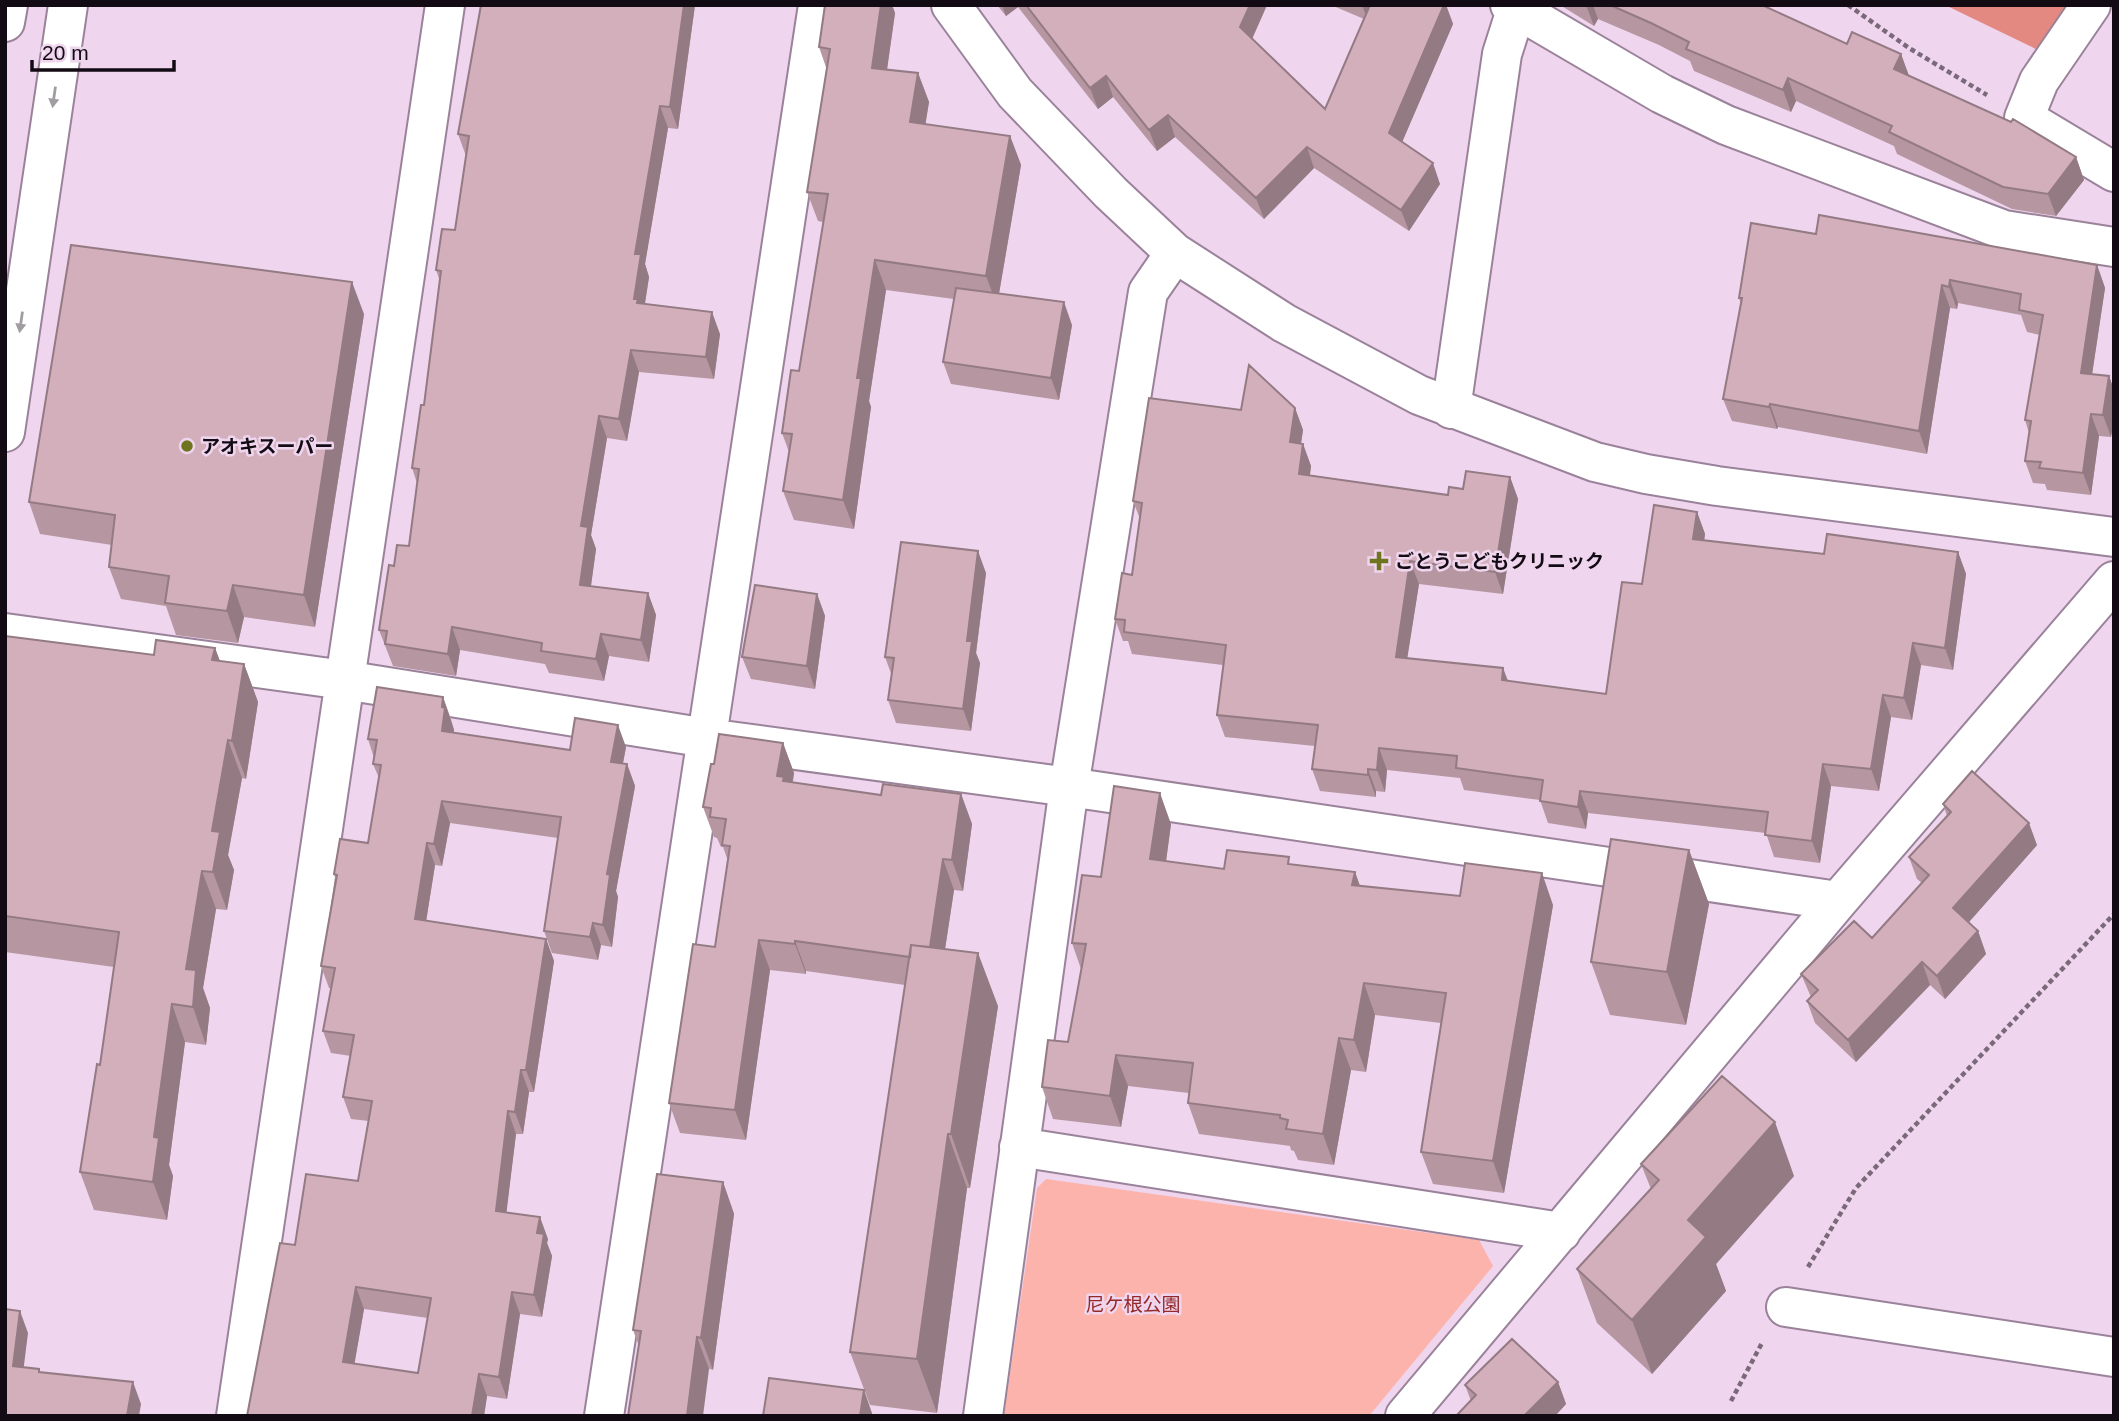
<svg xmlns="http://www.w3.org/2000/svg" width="2119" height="1421" viewBox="0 0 2119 1421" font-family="Helvetica,'Noto Sans JP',sans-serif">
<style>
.green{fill:#fbb3ab}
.forest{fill:#e48981}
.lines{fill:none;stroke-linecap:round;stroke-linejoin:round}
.minor-casing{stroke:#9a839a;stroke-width:42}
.path{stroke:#7a6979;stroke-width:4.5;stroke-dasharray:5 3.5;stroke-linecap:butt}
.minor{stroke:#fff;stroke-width:38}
.wall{fill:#b596a1;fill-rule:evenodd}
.shaded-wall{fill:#937a83}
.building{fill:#d2afbb;stroke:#937a83;stroke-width:2;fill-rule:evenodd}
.oneway{fill:#a19da1}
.poi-dot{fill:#6f751e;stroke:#efd5ee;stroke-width:2.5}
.labels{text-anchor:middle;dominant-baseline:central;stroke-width:5;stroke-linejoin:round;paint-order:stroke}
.poi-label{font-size:19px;font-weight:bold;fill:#130b13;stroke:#efd5ee;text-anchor:start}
.park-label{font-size:19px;fill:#942928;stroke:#efd5ee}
</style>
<rect width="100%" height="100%" fill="#efd5ee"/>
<path class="green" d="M1046 1179 1479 1240 1493 1266 1369 1416H1004L1037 1188Z"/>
<path class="forest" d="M1945 5H2069L2040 51Z"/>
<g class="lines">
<defs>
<path id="minor" d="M951 5 1015 93 1111 193 1175 253 1284 323 1419 395 1595 462 1646 474 1717 486 2114 537
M1510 5 1662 94 1726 125 2004 230 2114 247
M2091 5 2039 81 2024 118 2114 172
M5 22 8 5
M1451 409 1502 54 1516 10
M5 432 68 5
M5 633 344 680 707 738 1069 787 1838 901
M1019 1147 1561 1232
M1786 1307 2114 1357
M236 1416 445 5
M604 1416 818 5
M983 1416 1069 787 1148 292 1175 253
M1405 1416 1838 901 2114 581"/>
</defs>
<use href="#minor" class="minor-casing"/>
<path class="path" d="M1848 5 1909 48 1987 95
M1808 1267 1856 1188 2114 914
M1731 1401 1762 1343"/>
<use href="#minor" class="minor"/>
</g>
<path class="wall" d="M481 5H695L678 129 668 128 645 264 649 277 645 304 720 334 714 379 639 372 627 441 607 438 591 535 596 549 591 586 648 593 656 615 649 662 609 656 604 681 549 673 545 664 460 650 456 676 393 666 379 630 394 566 409 546 417 483 412 468 424 405 440 281 436 270 455 230 466 156 458 134Z
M825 5H892L895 13 887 70 918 73 929 102 925 125 1010 136 1021 165 999 294 1072 325 1059 400 951 384 943 362 954 299 886 290 869 401 871 407 854 529 794 520 783 491 789 452 782 433 799 371 823 222 818 221 807 192 827 70 819 47Z
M997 5H1267L1252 39 1325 109 1364 19 1331 5H1446L1453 24 1402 142 1440 184 1409 231 1314 168 1264 219 1175 137 1157 151 1113 97 1098 109 1018 7 1006 16Z
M1560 5H1762L1847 44 1901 54 1909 76 2076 157 2084 180 2056 216 2012 209 1897 154 1894 146 1796 101 1791 112 1694 71 1690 61 1659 45 1598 19 1594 26Z
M1816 234 2097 265 2105 288 2092 374 2109 376 2114 390V419L2111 437 2099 436 2091 495 2047 490 2045 484 2033 483 2025 461 2029 433 2025 420 2040 335 2027 332 2021 315 1958 303 1957 309 1950 308 1927 454 1778 427 1777 429 1732 421 1723 399 1741 304 1739 298Z
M364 314 315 627 244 617 238 643 176 635 166 606 121 599 109 567 112 545 40 534 29 502Z
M1295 408 1303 430 1301 443 1303 444 1311 466 1310 475 1448 495 1463 489 1510 477 1518 499 1503 594 1419 584 1407 658 1503 668 1508 681 1606 694 1642 584 1697 512 1705 534 1704 541 1824 554 1958 552 1966 574 1953 670 1921 665 1912 720 1891 717 1879 791 1831 786 1820 863 1774 857 1766 833 1588 813 1586 829 1548 823 1540 800 1464 790 1460 778 1387 770 1385 792 1376 791V797L1320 791 1312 769 1315 746 1225 737 1217 715 1223 665 1132 654 1128 641H1123L1115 619 1132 575 1140 519 1133 501 1241 410Z
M986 573 976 653 980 663 971 731 896 723 888 700 892 676 885 657Z
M817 594 825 616 815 689 751 679 742 657Z
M5 636 154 655 215 648 220 661 244 664 258 702 246 779 242 778 228 855 234 870 227 910 216 909 203 988 210 1008 206 1045 185 1042 169 1165 173 1176 167 1220 94 1210 80 1172 100 1065 114 967 5 952Z
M443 697 451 719 454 730 453 733 570 750 626 747 623 763 627 764 635 786 616 891 618 897 612 947 601 945 598 960 552 953 544 931 558 838 450 823 442 866 435 865 426 921 546 939 554 961 534 1092H529L523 1134H516L506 1212 548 1239 547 1243 552 1256 542 1317 520 1314 507 1399 487 1396 484 1416H247L295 1245 358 1181 369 1121 351 1119 343 1097 351 1056 331 1053 323 1031 331 988H329L321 966 336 881 334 874 368 843 379 778 373 764 374 758 368 739ZM364 1309 428 1318 418 1373 354 1364Z
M783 743 794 773 793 782 881 795 961 794 972 824 963 891 954 890 945 949 998 1006 970 1188H967L937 1413 870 1405 850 1352 905 985 806 971V974L770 970 746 1140 680 1133 669 1103 715 947 728 861 723 847H721L717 838 714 837 703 807 714 764Z
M1943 804 2037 845 1969 922 1978 931 1986 954 1945 999 1930 985 1856 1062 1815 1023 1807 1001 1811 997 1801 974 1872 938 1922 883 1917 879 1909 857 1947 816Z
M1171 824 1166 861 1224 869 1292 864 1355 872 1360 886 1553 905 1504 1193 1433 1184 1421 1152 1441 1023 1375 1015 1366 1072 1351 1070 1334 1165 1298 1160 1294 1151 1291 1150 1290 1146 1199 1134 1188 1103 1189 1093 1128 1086 1121 1127 1053 1119 1042 1087 1068 1042 1081 969 1072 943 1101 877Z
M1689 850 1709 904 1686 1025 1610 1015 1591 962Z
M1641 1164 1794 1176 1716 1264 1726 1291 1652 1374 1597 1323 1577 1269 1651 1189Z
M723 1182 734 1214 713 1370 639 1346 633 1330Z
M1558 1382 1566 1404 1555 1416H1456L1471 1401 1465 1385Z"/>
<path class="shaded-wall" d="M684 5H695L678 129 670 107Z
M881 5H892L895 13 883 97 872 68Z
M1002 5H1018V7L1006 16Z
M1250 5H1267L1248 48 1240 27Z
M1362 5H1374L1368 21Z
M1444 5H1446L1453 24 1397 154 1389 133Z
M1586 5H1593L1598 19 1594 26Z
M1901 54 1909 76 1894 69Z
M918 73 929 102 921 152 910 122Z
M1106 76 1113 97 1098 109 1090 88Z
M1788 78 1796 101 1791 112 1783 90Z
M660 106 668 128 645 264 649 277 643 315 634 299 635 254Z
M1168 115 1175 137 1157 151 1149 130Z
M1010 136 1021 165 997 305 986 276Z
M1307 147 1314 168 1264 219 1256 198Z
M2076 157 2084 180 2056 216 2048 194Z
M1433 163 1440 184 1409 231 1401 210Z
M875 260 886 290 869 401 871 407 854 529 843 500 857 378Z
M2097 265 2105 288 2089 395 2081 373Z
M1950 280 1958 303 1957 309 1949 287Z
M352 282 364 314 315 627 304 595Z
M1942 285 1950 308 1927 454 1919 431Z
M1064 302 1072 325 1059 400 1051 378Z
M712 312 720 334 714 379 706 357Z
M631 350 639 372 627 441 619 419Z
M2109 376 2114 390V419L2111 437 2103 415Z
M1770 404 1778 427 1777 429 1769 407Z
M1295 408 1303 430 1298 464 1290 442Z
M2091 414 2099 436 2091 495 2083 473Z
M599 416 607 438 591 535 596 549 588 607 580 585 581 526Z
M1303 444 1311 466 1307 496 1299 474Z
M1510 477 1518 499 1503 594 1495 572Z
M1697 512 1705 534 1701 562 1693 539Z
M978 551 986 573 976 653 980 663 971 731 963 709 967 641Z
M1958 552 1966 574 1953 670 1945 648Z
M1410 561 1419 584 1404 679 1396 657Z
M233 585 244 617 238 643 227 611Z
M648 593 656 615 649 662 641 640Z
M817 594 825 616 815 689 807 666Z
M452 627 460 650 456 676 448 654Z
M601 634 609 656 604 681 596 659Z
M1913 643 1921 665 1912 720 1904 698Z
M215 648 229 686 212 660Z
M244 664 258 702 246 779 232 741Z
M1503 668 1511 690 1502 680Z
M1883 695 1891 717 1879 791 1871 769Z
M443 697 454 730 450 753 442 731V707Z
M618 725 626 747 619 784 611 762Z
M228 740 242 778 228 855 234 870 227 910 213 872 212 831Z
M783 743 794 773 790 795 777 776Z
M1379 748 1387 770 1385 792 1377 770Z
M627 764 635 786 616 891 618 897 612 947 603 925 607 874Z
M1823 764 1831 786 1820 863 1812 841Z
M1368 769 1376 791V797L1368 775Z
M1580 791 1588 813 1586 829 1578 807Z
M1160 793 1171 824 1162 891 1150 859Z
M961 794 972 824 963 891 952 860Z
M442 801 450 823 442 866 434 844Z
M2029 823 2037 845 1961 931 1953 908Z
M427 843 435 865 423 941 415 919Z
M1689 850 1709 904 1686 1025 1667 972Z
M943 859 954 890 939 989 928 959Z
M202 871 216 909 203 988 210 1008 206 1045 193 1007 186 969Z
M1355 872 1366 904 1352 885Z
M1542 873 1553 905 1504 1193 1493 1161Z
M593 923 601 945 598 960 590 937Z
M1978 931 1986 954 1945 999 1937 976Z
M546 939 554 961 534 1092 526 1070Z
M759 940 770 970 746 1140 735 1110Z
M795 941 806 971V974L795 944Z
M978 953 998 1006 970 1188 951 1134Z
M1922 962 1930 985 1856 1062 1848 1040Z
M1364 983 1375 1015 1366 1072 1354 1040Z
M172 1004 185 1042 169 1165 173 1176 167 1220 153 1182 154 1137Z
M1339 1038 1351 1070 1334 1165 1323 1134Z
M1116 1055 1128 1086 1121 1127 1110 1096Z
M521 1070 529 1092 523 1134 515 1112Z
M508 1111 516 1134 504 1233 496 1211Z
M1775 1122 1794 1176 1716 1264 1726 1291 1652 1374 1632 1320 1688 1220Z
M948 1134 967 1188 937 1413 917 1359Z
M723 1182 734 1214 713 1370 701 1338Z
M540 1217 548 1239 547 1243 552 1256 542 1317 534 1295 537 1233Z
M356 1287 364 1309 351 1384 343 1362Z
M512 1292 520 1314 507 1399 499 1377Z
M20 1311 28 1333 21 1389 13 1366Z
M697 1337 709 1369 703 1416H687Z
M479 1374 487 1396 484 1416H472Z
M133 1382 141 1404 139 1416H127Z
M1558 1382 1566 1404 1555 1416H1524Z
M864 1390 873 1416H860Z"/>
<path class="building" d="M481 5H684L670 107 660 106 635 254H641L634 299H638L637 303 712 312 706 357 631 350 619 419 599 416 581 526 588 527 580 585 648 593 641 640 601 634 596 659 541 651 542 643 452 627 448 654 385 644 387 631 379 630 389 565 394 566 397 545 409 546 419 469 412 468 421 405H424L441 271 436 270 442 229 455 230 469 136 458 134Z
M825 5H881L872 68 918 73 910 122 1010 136 986 276 875 260 857 378H861L843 500 783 491 792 434 782 433 791 370 799 371 828 194 807 192 830 49 819 47Z
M1026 5H1250L1240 27 1325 109 1370 5H1444L1389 133 1433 163 1401 210 1307 147 1256 198 1168 115 1149 130 1106 76 1090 88Z
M1610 5H1762L1847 44 1852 32 1901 54 1894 69 2011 122 2013 119 2076 157 2048 194 2003 187 1889 132 1892 126 1788 78 1783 90 1686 49 1689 42 1651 23Z
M1819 215 2097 265 2081 373 2109 376 2103 415 2091 414 2083 473 2039 468 2041 462 2025 461 2031 421 2025 420 2043 315 2019 310 2021 294 1950 280 1949 287 1942 285 1919 431 1770 404 1769 407 1723 399 1742 298H1739L1751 223 1816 234Z
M71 245 352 282 304 595 233 585 227 611 165 603 169 576 109 567 115 515 29 502Z
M956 288 1064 302 1051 378 943 362Z
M1249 365 1295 408 1290 442 1303 444 1299 474 1448 495 1449 487 1463 489 1466 471 1510 477 1495 572 1410 561 1396 657 1503 668 1502 680 1606 694 1622 582 1642 584 1654 505 1697 512 1693 539 1824 554 1827 534 1958 552 1945 648 1913 643 1904 698 1883 695 1871 769 1823 764 1812 841 1765 835 1768 812 1580 791 1578 807 1540 801 1543 780 1456 768 1457 756 1379 748 1377 770 1368 769V775L1312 769 1318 725 1217 715 1226 645 1124 632 1125 620 1115 619 1122 573 1132 575 1142 503 1133 501 1149 398 1241 410Z
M901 542 978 551 967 641H972L963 709 888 700 894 658 885 657Z
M755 585 817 594 807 666 742 657Z
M5 636 154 655 156 640 215 648 212 660 244 664 232 741 228 740 212 831 220 832 213 872 202 871 186 969 196 970 193 1007 172 1004 154 1137 159 1138 153 1182 80 1172 97 1064 100 1065 119 932 5 916Z
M377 687 443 697 442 707 445 708 442 731 570 750 575 718 618 725 611 762 627 764 607 874 610 875 603 925 593 923 590 937 544 931 561 817 442 801 434 844 427 843 415 919 546 939 526 1070H521L515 1112 508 1111 496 1211 540 1217 537 1233 544 1234 534 1295 512 1292 499 1377 479 1374 472 1416H247L280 1243 295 1245 306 1174 358 1181 372 1101 343 1097 354 1035 323 1031 335 968 321 966 337 875 334 874 340 839 368 843 381 765 373 764 377 740 368 739ZM356 1287 431 1298 418 1373 343 1362Z
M719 734 783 743 777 776 784 777 783 781 881 795 883 784 961 794 952 860 943 859 930 947 911 945 910 957 795 941V944L759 940 735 1110 669 1103 693 944 715 947 730 846 722 845 726 819 710 817 711 808 703 807 711 764H714Z
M1972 771 2029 823 1953 908 1978 931 1937 976 1922 962 1848 1040 1807 1001 1818 990 1801 974 1854 921 1872 938 1929 875 1909 857 1951 812 1943 804Z
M1114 786 1160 793 1150 859 1224 869 1227 850 1289 857 1288 864 1355 872 1352 885 1460 896 1465 863 1542 873 1493 1161 1421 1152 1446 993 1364 983 1354 1040 1339 1038 1323 1134 1286 1129 1288 1120 1280 1118V1115L1188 1103 1193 1063 1116 1055 1110 1096 1042 1087 1048 1040 1068 1042 1086 944 1072 943 1082 875 1101 877Z
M1611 839 1689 850 1667 972 1591 962Z
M911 945 978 953 951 1134H948L917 1359 850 1352Z
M1722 1076 1775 1122 1688 1220 1706 1237 1632 1320 1577 1269 1659 1180 1641 1164Z
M657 1174 723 1182 701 1338 697 1337 687 1416H628L641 1331 633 1330Z
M5 1309 20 1311 13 1366 39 1369V1372L133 1382 127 1416H5Z
M1512 1339 1558 1382 1524 1416H1456L1476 1395 1465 1385Z
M769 1378 864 1390 860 1416H763Z"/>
<defs><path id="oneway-solid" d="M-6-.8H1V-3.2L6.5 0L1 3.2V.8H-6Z" transform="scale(1.75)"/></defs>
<g class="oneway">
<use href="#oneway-solid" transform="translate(54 97) rotate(98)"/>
<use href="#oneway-solid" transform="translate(21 322) rotate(98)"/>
</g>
<g class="poi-dot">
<circle cx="187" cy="446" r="7"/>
<path d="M1375.5 550.5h7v7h7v7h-7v7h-7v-7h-7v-7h7z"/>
</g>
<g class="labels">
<g class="poi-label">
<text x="201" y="446">アオキスーパー</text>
<text x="1395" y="561">ごとうこどもクリニック</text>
</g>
<g class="park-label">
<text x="1133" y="1304">尼ケ根公園</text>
</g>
</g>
<rect width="2119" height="1421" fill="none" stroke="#130b13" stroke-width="14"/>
<path d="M32 60v10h142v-10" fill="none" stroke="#130b13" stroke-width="3.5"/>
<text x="42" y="60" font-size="21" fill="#130b13" stroke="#efd5ee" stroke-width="5" paint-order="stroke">20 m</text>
</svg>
